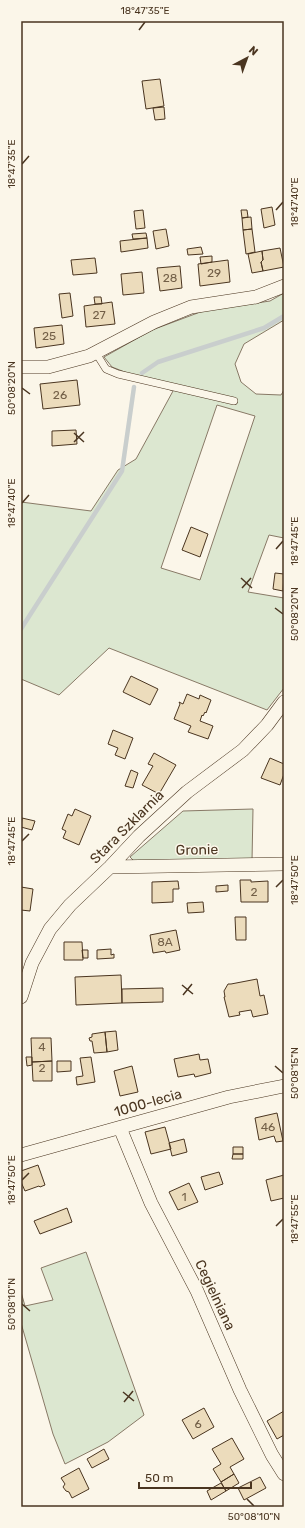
<svg xmlns="http://www.w3.org/2000/svg" width="305" height="1528" viewBox="0 0 305 1528" font-family="Rubik,sans-serif">
<style>
.green{fill:#dce7d0;stroke:#887966;fill-rule:evenodd}
.lines{fill:none;stroke-linecap:round;stroke-linejoin:round}
.stream{stroke:#c9cecd;stroke-width:4.5}
.building{fill:#ecdcbc;stroke:#4a3520}
.lane-casing{stroke:#4a3520;stroke-width:8}
.street-casing{stroke:#4a3520;stroke-width:14}
.lane{stroke:#fbf6e9;stroke-width:7}
.street{stroke:#fbf6e9;stroke-width:13}
.ticks{fill:none;stroke:#4a3520;stroke-width:1.5}
.labels{text-anchor:middle;dominant-baseline:central;stroke-width:3;stroke-linejoin:round;paint-order:stroke}
.number-label{font-size:12px;fill:#725f47}
.street-label{font-size:14px;fill:#4a3520;stroke:#fbf6e9}
.neatline{fill:none;stroke:#4a3520;stroke-width:1.5}
.ticks-label{font-size:10px;text-anchor:middle;fill:#4a3520}
</style>
<rect width="100%" height="100%" fill="#fbf6e9"/>
<path class="green" d="M284 293V320L244 344 235 364 241 382 256 394 281 395 284 390V538L269 535 248 592 284 598V688L267 710 109 648 59 695 21 679V502L91 511 118 470 136 459 173 391 112 367 104 357 152 330 203 311 270 301ZM217 405 255 416 200 580 161 568Z
M253 809 252 861 136 863 130 857 183 811Z
M86 1252 144 1415 108 1442 65 1464 53 1434 21 1323V1292L25 1306 53 1300 41 1268Z"/>
<g class="lines">
<path class="stream" d="M142 373 158 362 264 328 284 316
M21 629 122 471 134 387"/>
</g>
<path class="building" d="M160 79 164 106 146 109 142 81Z
M164 107 165 119 155 120 153 108Z
M272 207 275 225 264 228 261 209Z
M143 210 145 228 136 229 134 211Z
M241 210H247L248 217 242 218Z
M251 217 252 229 243 230 242 218Z
M166 229 169 246 156 249 153 231Z
M252 229 255 252 246 254 243 230Z
M146 233 147 238 133 239 132 234Z
M147 238 148 248 121 252 120 241Z
M201 247 203 254 188 255 187 249Z
M280 248 284 267 263 271 261 262 263 260 262 251Z
M262 251 263 260 261 262 263 271 252 273 248 254Z
M212 256V262L201 264 200 257Z
M95 258 97 273 73 275 71 260Z
M228 260 230 282 200 286 198 264Z
M180 266 182 288 160 291 157 268Z
M142 272 144 293 123 295 121 274Z
M70 293 73 316 62 318 59 294Z
M94 297H101L102 304H95Z
M112 302 115 324 86 327 84 306Z
M62 325 64 344 36 348 34 328Z
M77 380 80 405 43 409 40 384Z
M76 430 77 444 52 446V431Z
M191 527 208 534 200 557 182 550Z
M275 573 284 574 283 591 273 589Z
M131 676 158 689 150 705 123 692Z
M187 694 199 699 200 695 211 700 206 713 205 712 203 716 202 715 200 721 213 726 208 739 188 732 191 726 174 719 180 704 179 702 183 704Z
M113 730 133 738 125 759 115 755 118 748 108 744Z
M154 753 176 765 159 794 142 785 153 766 148 764Z
M270 758 284 764V774L280 785 261 778Z
M131 770 138 773 133 788 125 786Z
M75 809 91 816 79 845 63 838 66 831 62 829 68 814 72 816Z
M22 818 35 821 32 830 21 827Z
M240 880H251V882L268 881V902H241Z
M178 881 179 889H173V902L152 903V882Z
M228 885V891L216 892V886Z
M21 887 33 889 30 911 21 910Z
M203 902 204 912 188 913 187 903Z
M235 917H246V940H236Z
M176 930 180 950 166 953 165 951 153 953 150 935Z
M64 942H82L83 960H64Z
M111 949V955L114 954V958L97 959V950Z
M82 950H88V958H83Z
M121 975 122 1003 76 1005 75 977Z
M257 979 260 996 264 995 268 1014 253 1017 251 1010 239 1012 240 1015 229 1017 224 997H225L224 991 228 984H231Z
M163 988V1002L122 1003V989Z
M116 1031 118 1050 107 1052 105 1032Z
M105 1032 107 1052 94 1053 92 1041H90L89 1038 92 1037V1034Z
M31 1038H51L52 1061 32 1062Z
M199 1054 200 1060 208 1059 211 1073 195 1077 194 1074 178 1077 174 1059Z
M26 1057H32V1065L27 1066Z
M91 1057 95 1082 77 1085 76 1077 83 1076 80 1058Z
M52 1061V1081H33L32 1062Z
M57 1061H71V1071L57 1072Z
M132 1066 138 1092 120 1096 114 1071Z
M277 1113 283 1141 276 1142 274 1136 259 1140 255 1118Z
M165 1127 171 1149 151 1154 145 1132Z
M184 1139 187 1152 172 1156 169 1143Z
M233 1147H243V1154H233Z
M233 1154H243V1159H232Z
M38 1165 45 1185 40 1187 39 1186 25 1191 21 1182V1171Z
M219 1172 223 1184 205 1190 201 1177Z
M284 1175V1198L271 1201 266 1180Z
M189 1183 198 1202 178 1210 169 1192Z
M67 1208 72 1222 40 1234 34 1221Z
M204 1408 214 1427 193 1439 182 1420Z
M284 1411V1435L277 1439 267 1421Z
M232 1438 244 1459 230 1467 234 1474 221 1482 213 1469 221 1464 212 1449Z
M104 1449 109 1459 92 1468 87 1459Z
M79 1468 89 1489 72 1498 69 1492 66 1491 63 1487 65 1484 61 1478Z
M234 1474 239 1483 226 1491 221 1482Z
M260 1477 266 1488 244 1500 238 1488Z
M221 1483 226 1491 211 1500 207 1491Z"/>
<g class="lines">
<defs>
<path id="lane" d="M96 353 106 369 118 374 234 401"/>
<path id="street" d="M21 367H48L89 356 154 322 191 307 256 297 284 286
M110 867 284 864
M21 997 32 963 50 929 70 905 110 867 139 836 187 792 243 750 267 725 284 702
M120 1128 151 1203 197 1291 240 1390 272 1455 284 1474
M21 1155 229 1097 284 1086"/>
</defs>
<use href="#lane" class="lane-casing"/>
<use href="#street" class="street-casing"/>
<use href="#lane" class="lane"/>
<use href="#street" class="street"/>
</g>
<path class="ticks" d="M139 30 145 22M22 164 29 156M276 210 283 202M22 388 30 394M74 433 84 442M74 442 84 432M22 503 29 495M276 549 283 541M241 578 252 588M242 588 251 578M275 608 283 614M22 841 29 834M276 887 283 880M182 985 193 994M183 995 192 984M275 1066 283 1073M22 1180 29 1173M276 1226 283 1219M22 1304 30 1311M123 1392 134 1401M124 1402 133 1391M247 1499 254 1506"/>
<g class="labels">
<g class="number-label">
<text x="214" y="273">29</text>
<text x="170" y="278">28</text>
<text x="99" y="315">27</text>
<text x="49" y="336">25</text>
<text x="60" y="395">26</text>
<text x="254" y="892">2</text>
<text x="165" y="942">8A</text>
<text x="42" y="1047">4</text>
<text x="42" y="1068">2</text>
<text x="268" y="1127">46</text>
<text x="184" y="1197">1</text>
<text x="198" y="1424">6</text>
</g>
<g class="street-label">
<text transform="translate(127 827) rotate(-45)">Stara Szklarnia</text>
<text transform="translate(197 850) rotate(-1)">Gronie</text>
<text transform="translate(148 1103) rotate(-16)">1000-lecia</text>
<text transform="translate(215 1295) rotate(65)">Cegielniana</text>
</g>
</g>
<rect width="305" height="1528" fill="none" stroke="#fbf6e9" stroke-width="44"/>
<g transform="translate(247 58) rotate(41)" stroke="#fbf6e9" stroke-width="3" paint-order="stroke">
<path d="M0-3L7 15L0 10L-7 15Z" fill="#4a3520"/>
<text y="-6" font-size="11" font-weight="bold" text-anchor="middle" fill="#4a3520">N</text>
</g>
<path d="M139 1482v6h112v-6" fill="none" stroke="#4a3520" stroke-width="2"/>
<text x="145" y="1482" font-size="12" fill="#4a3520" stroke="#fbf6e9" stroke-width="3" paint-order="stroke">50 m</text>
<rect x="22" y="22" width="261" height="1484" class="neatline"/>
<g class="ticks-label">
<text x="145" y="14">18°47'35"E</text>
<text transform="translate(11 164) rotate(-90)" y="4">18°47'35"E</text>
<text transform="translate(294 202) rotate(-90)" y="4">18°47'40"E</text>
<text transform="translate(11 388) rotate(-90)" y="4">50°08'20"N</text>
<text transform="translate(11 503) rotate(-90)" y="4">18°47'40"E</text>
<text transform="translate(294 541) rotate(-90)" y="4">18°47'45"E</text>
<text transform="translate(294 614) rotate(-90)" y="4">50°08'20"N</text>
<text transform="translate(11 841) rotate(-90)" y="4">18°47'45"E</text>
<text transform="translate(294 880) rotate(-90)" y="4">18°47'50"E</text>
<text transform="translate(294 1073) rotate(-90)" y="4">50°08'15"N</text>
<text transform="translate(11 1180) rotate(-90)" y="4">18°47'50"E</text>
<text transform="translate(294 1219) rotate(-90)" y="4">18°47'55"E</text>
<text transform="translate(11 1304) rotate(-90)" y="4">50°08'10"N</text>
<text x="254" y="1520">50°08'10"N</text>
</g>
</svg>
